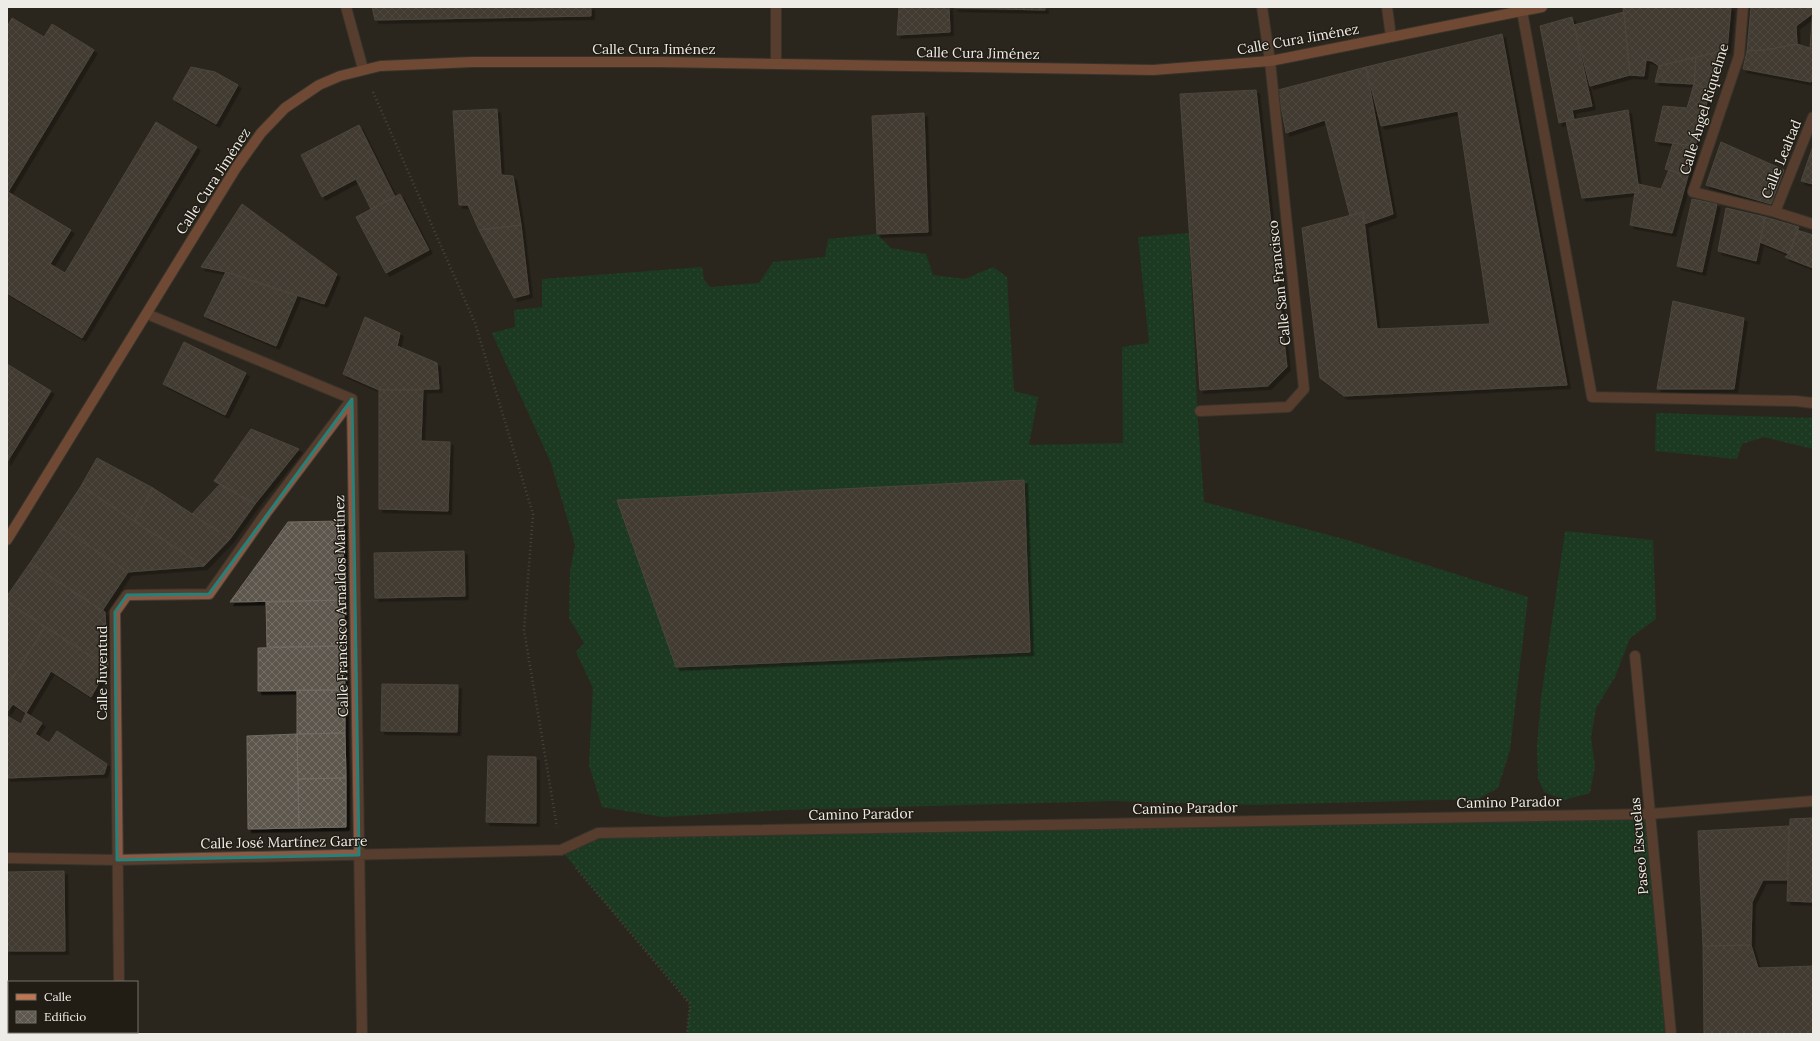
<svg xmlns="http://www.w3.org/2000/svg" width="1820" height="1041" viewBox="0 0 1820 1041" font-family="Lora,serif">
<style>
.grass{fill:url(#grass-dots)}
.building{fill:url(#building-cross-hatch);stroke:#726b62;filter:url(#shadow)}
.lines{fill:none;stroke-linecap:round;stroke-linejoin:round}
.street-casing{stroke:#46433a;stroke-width:12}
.secondary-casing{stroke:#46433a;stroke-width:12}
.path{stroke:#6a675f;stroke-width:2.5;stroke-dasharray:1 3;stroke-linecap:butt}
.street{stroke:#8b5943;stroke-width:10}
.secondary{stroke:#c37450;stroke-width:10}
.marked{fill:none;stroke:#25827a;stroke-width:3;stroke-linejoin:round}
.labels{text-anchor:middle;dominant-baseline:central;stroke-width:3;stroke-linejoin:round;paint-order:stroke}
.street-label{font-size:14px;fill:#eeece6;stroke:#211d15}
</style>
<defs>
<pattern id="grass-dots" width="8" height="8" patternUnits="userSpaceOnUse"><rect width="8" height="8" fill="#0b5128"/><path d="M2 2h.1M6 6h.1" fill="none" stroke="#2f6a47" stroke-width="1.8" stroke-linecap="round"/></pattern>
<pattern id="building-cross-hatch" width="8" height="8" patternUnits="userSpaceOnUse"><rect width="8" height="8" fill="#5d574e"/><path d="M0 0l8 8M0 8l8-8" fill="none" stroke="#756f68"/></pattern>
<filter id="shadow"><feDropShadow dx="3.5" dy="3.5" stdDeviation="0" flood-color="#0009"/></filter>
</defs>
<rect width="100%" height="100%" fill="#2b271e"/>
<path class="grass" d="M1189 233 1198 422 1204 502 1344 539 1528 597 1510 750 1498 788 1478 799 1256 805 1112 801 785 810 663 817 602 807 589 765 593 688 576 652 584 643 569 618 570 571 575 545 551 463 492 333 515 327 514 310 542 307V279L702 267 704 280 710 287 759 283 773 262 825 257 828 239 877 234 891 248 926 254 933 275 965 279 993 267 1007 277 1014 391 1038 397 1029 445 1123 443 1122 347 1149 343 1138 237Z
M1656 413 1813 418V449L1764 437 1742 444 1737 459 1655 451Z
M1565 531 1653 540 1656 619 1630 638 1615 677 1596 708 1591 738 1595 766 1590 793 1564 800 1544 792 1538 778 1537 747 1541 698Z
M1650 814 1671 1034H687L690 1003 561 850 598 833Z"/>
<path class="building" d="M372 7H591V16L375 20Z
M899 7H949L950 32 897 35Z
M954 7H1045V10L954 8Z
M1623 7H1731L1727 50 1659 66 1652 61 1646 60 1644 76 1630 75Z
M1751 7H1813L1812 14 1796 26 1797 44 1765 50 1747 51Z
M1813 7V49L1810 48Z
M1624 12 1630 75 1590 86 1574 25Z
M1572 17 1592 106 1572 110 1574 119 1559 123 1540 26Z
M12 18 44 37 52 24 94 50 8 192 71 230 50 264 65 273 156 122 197 147 82 338 7 293V27Z
M1502 34 1567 385 1344 396 1320 378 1302 228 1363 212 1377 329 1490 324 1458 111 1381 126 1366 67Z
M1797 44 1813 49V70L1811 82 1743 69 1747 51 1765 50Z
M1722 51 1710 91 1694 84 1696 57Z
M1696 57 1694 84 1655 82 1659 66Z
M191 67 215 72 238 85 216 124 173 99Z
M1366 67 1393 214 1364 224 1363 212 1350 216 1325 120 1286 133 1278 90Z
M1694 84 1710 91 1695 146 1655 141 1663 106 1687 108Z
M1256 90 1287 367 1268 386 1200 390 1180 94Z
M497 109 501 175 513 176 521 225 479 230 468 205H459L453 111Z
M1628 110 1639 192 1582 198 1566 121Z
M924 113 928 232 877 234 872 116Z
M359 125 395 197 371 209 356 179 322 197 301 155Z
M1721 142 1784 170 1771 204 1706 185Z
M1673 143 1695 146 1688 176 1665 169Z
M1813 146V184L1801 181Z
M1669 170 1688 176 1672 233 1630 225 1635 192H1639L1638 184 1661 189Z
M400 194 429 250 386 273 356 217Z
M1692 199 1717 204 1702 272 1677 266Z
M242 204 337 274 324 304 226 272 201 267Z
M1726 208 1765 217 1756 261 1718 251Z
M1765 217 1799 227 1789 254 1760 242Z
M521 225 529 294 514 298 479 230Z
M1797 230 1813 235V268L1785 257 1789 254Z
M226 272 297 296 276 346 204 316Z
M1673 301 1744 318 1734 389H1657Z
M365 317 400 333 397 346 437 363 439 389 379 390 343 374Z
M184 342 246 373 225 415 163 384Z
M7 364 51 391 7 462Z
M379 390H423L421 441 450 442 448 511 379 509Z
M251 429 299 449 255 504 214 481Z
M97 458 153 488 134 521 81 486Z
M1024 480 1030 652 676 667 617 500Z
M220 484 255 504 230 539 192 514Z
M81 486 134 521 204 566 128 572 56 524Z
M153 488 230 539 204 566 134 521Z
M343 521 344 600 230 602 288 522Z
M56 524 128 572 102 611 30 563Z
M464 551 465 596 375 598 374 553Z
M30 563 105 612 108 667 7 602V596Z
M344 600V646L267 647 266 602Z
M7 602 45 627 7 687Z
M45 627 108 667 91 697 51 671 26 713 7 700V687Z
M344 646 345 690 258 691V648Z
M382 684 458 685 457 732 381 731Z
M297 690H345V733L297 734Z
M7 700 13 704 7 712Z
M26 713 42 723 35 734 49 743 57 731 107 764 104 774 7 778V716L21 724Z
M345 733 346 778 298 779 297 734Z
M297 734 299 828 248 829 247 736Z
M488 756 536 757V823L486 822Z
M346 778V827L299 828 298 779Z
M1813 818V902L1787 901 1790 819Z
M1789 826 1787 880H1763L1752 902 1751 945 1703 946 1698 831Z
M64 871 65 951H7V872Z
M1751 945 1758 968 1813 966V1034H1704L1703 946Z"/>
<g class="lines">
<defs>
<path id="street" d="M346 7 363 69
M1387 7 1391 37
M1743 7 1739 56 1693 192 1775 212 1813 224
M1522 11 1592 397 1796 401 1813 403
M776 64V7
M1775 212 1813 117
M147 314 352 399
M352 399 362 1034
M1200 411 1288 407 1304 389 1270 61 1262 7
M1635 656 1671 1034
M7 858 117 860 561 850 598 833 1650 814 1813 801
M119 982 115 612 127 595 209 594 266 513 352 399
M120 1032V1034"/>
<path id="secondary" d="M7 540 236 168 261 133 285 108 319 85 340 76 380 66 472 62H661L1153 70 1270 61 1542 7"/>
</defs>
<use href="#street" class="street-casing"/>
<use href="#secondary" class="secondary-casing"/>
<path class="path" d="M373 92 475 323 533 514 524 630 557 827
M576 868 690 1004 687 1034"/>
<use href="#street" class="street"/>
<use href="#secondary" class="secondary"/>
</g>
<path d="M0 0H1820V1041H0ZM352 399 359 855 117 860 115 612 127 595 209 594Z" fill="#2b271e" fill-opacity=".55" fill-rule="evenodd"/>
<path class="marked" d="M352 399 359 855 117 860 115 612 127 595 209 594Z"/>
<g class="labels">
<g class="street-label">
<text transform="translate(1298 39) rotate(-10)">Calle Cura Jiménez</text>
<text x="654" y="49">Calle Cura Jiménez</text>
<text transform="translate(978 53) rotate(1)">Calle Cura Jiménez</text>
<text transform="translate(1704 109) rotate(-73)">Calle Ángel Riquelme</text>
<text transform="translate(1781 159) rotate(-68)">Calle Lealtad</text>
<text transform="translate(213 181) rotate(-57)">Calle Cura Jiménez</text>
<text transform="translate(1279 283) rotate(-96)">Calle San Francisco</text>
<text transform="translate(341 606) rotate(-91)">Calle Francisco Arnaldos Martínez</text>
<text transform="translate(102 673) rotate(-90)">Calle Juventud</text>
<text transform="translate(1509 802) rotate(-1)">Camino Parador</text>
<text transform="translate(1185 808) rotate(-1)">Camino Parador</text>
<text transform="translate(861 814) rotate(-1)">Camino Parador</text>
<text transform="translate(284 842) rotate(-1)">Calle José Martínez Garre</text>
<text transform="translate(1639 846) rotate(-95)">Paseo Escuelas</text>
</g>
</g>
<rect width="1820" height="1041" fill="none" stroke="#eeece6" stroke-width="16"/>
<rect x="8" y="981" width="130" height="52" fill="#211d15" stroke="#737069"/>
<rect x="16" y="994" width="20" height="6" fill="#c37450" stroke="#737069"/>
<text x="44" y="1001" font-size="12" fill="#eeece6">Calle</text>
<rect x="16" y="1011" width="20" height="12" fill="url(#building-cross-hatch)" stroke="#737069"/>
<text x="44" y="1021" font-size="12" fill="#eeece6">Edificio</text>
</svg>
